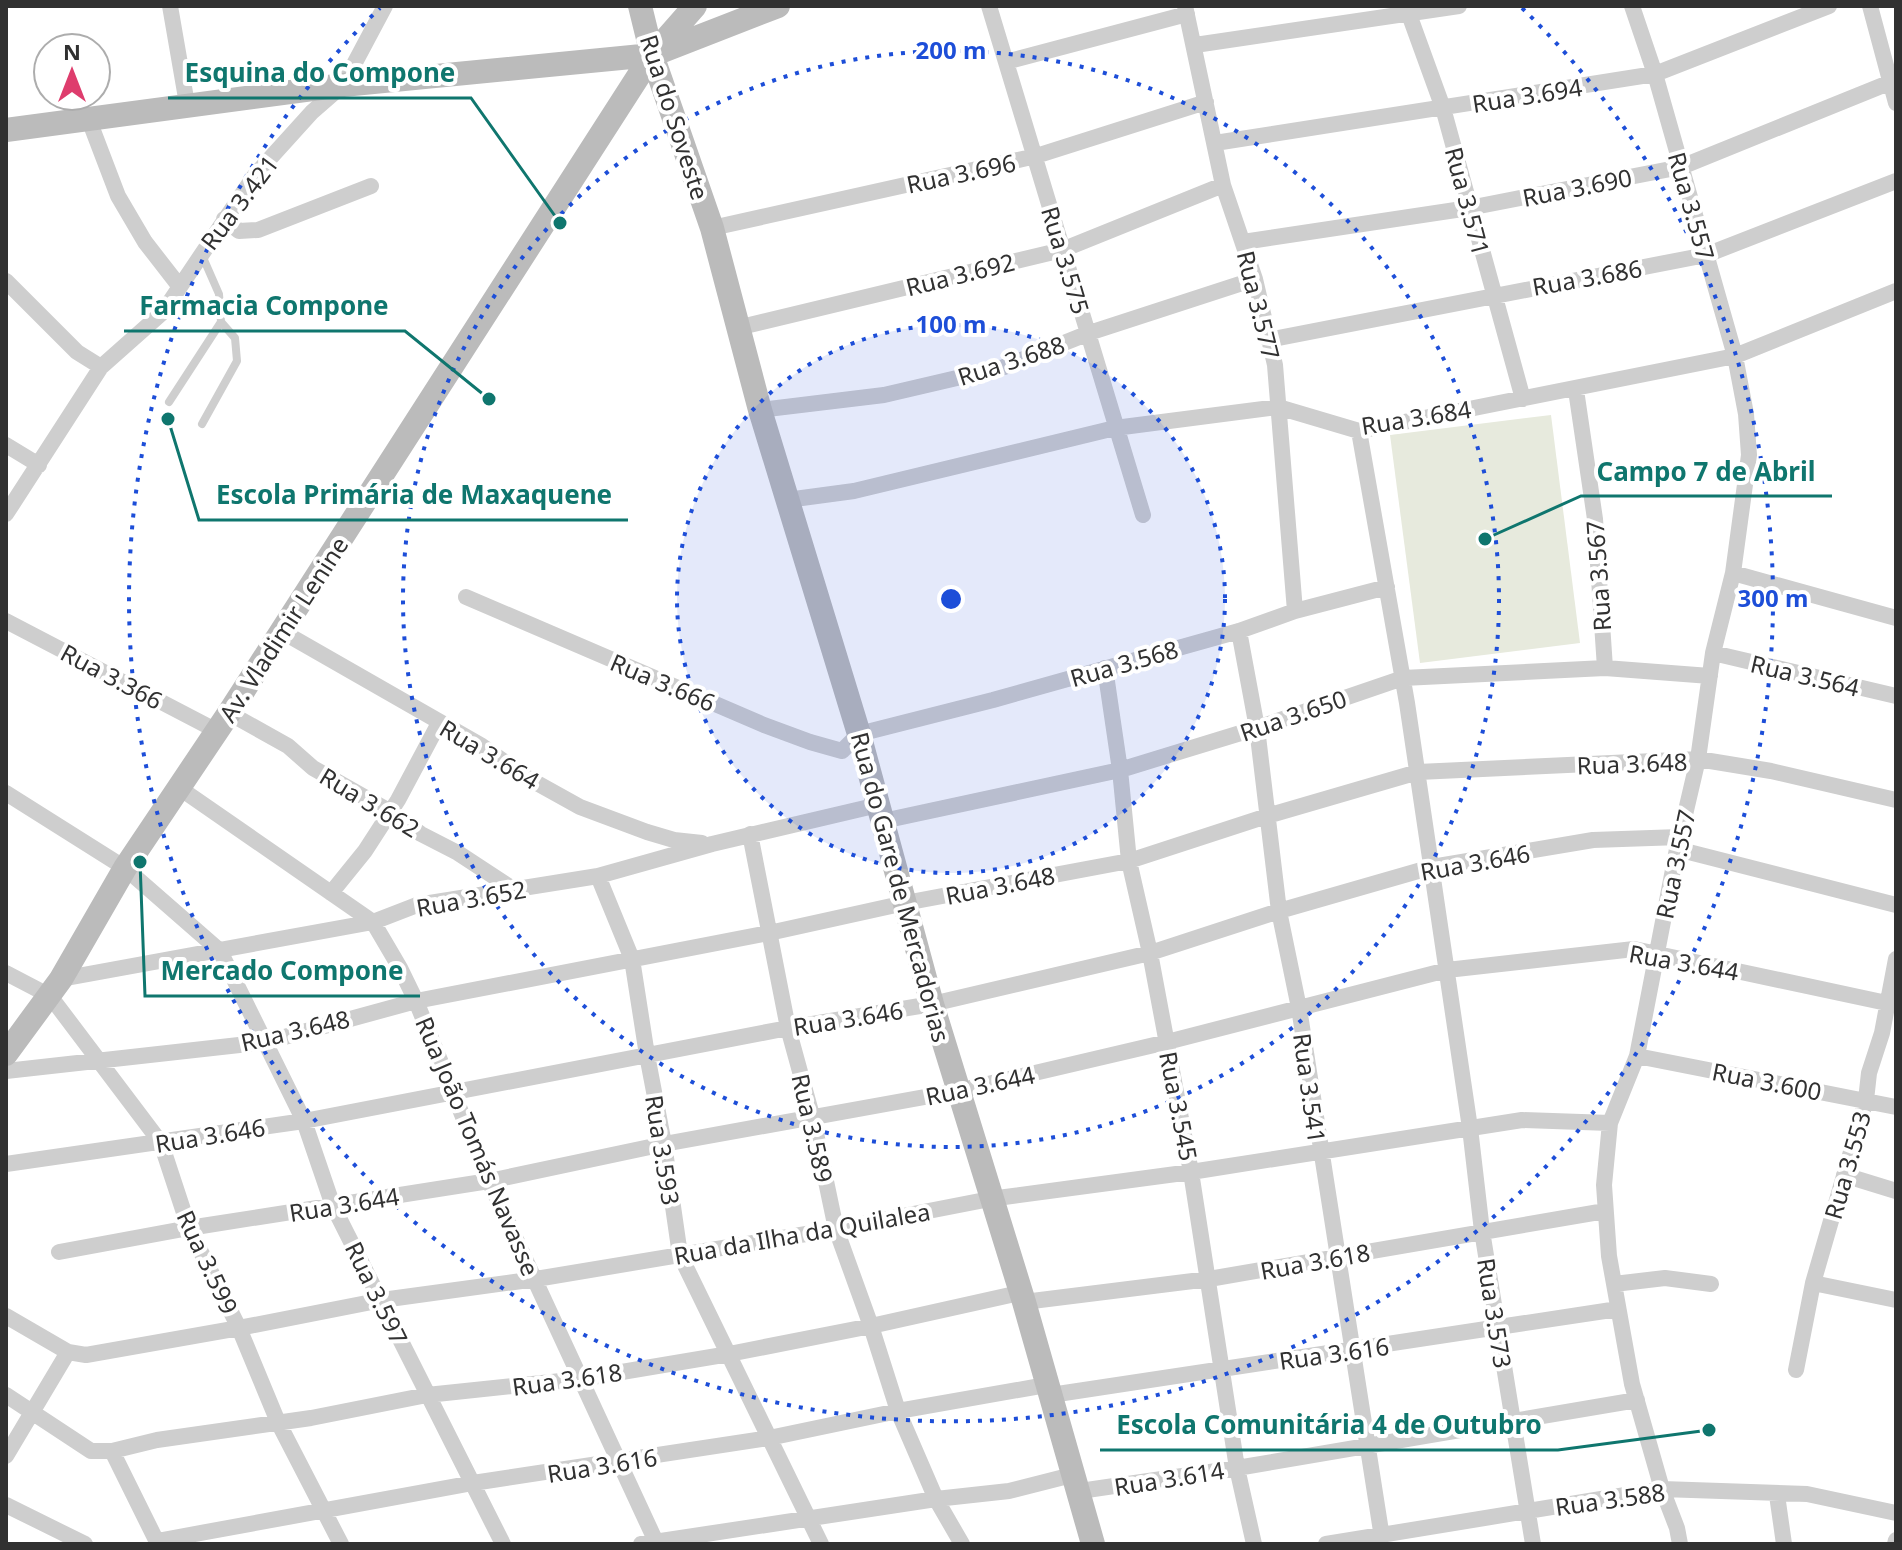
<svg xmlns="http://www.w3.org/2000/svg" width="1902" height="1550" viewBox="0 0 1902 1550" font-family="'Noto Sans',sans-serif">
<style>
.green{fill:#e7eadd}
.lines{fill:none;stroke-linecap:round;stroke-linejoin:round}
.lane{stroke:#cecece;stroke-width:8}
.street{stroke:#cecece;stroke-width:16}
.secondary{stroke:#bbb;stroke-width:24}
.ring{fill:none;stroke:#1d4ed8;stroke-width:4;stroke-dasharray:4 8}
.labels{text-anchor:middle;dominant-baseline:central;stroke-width:8;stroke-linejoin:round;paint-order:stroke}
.street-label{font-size:24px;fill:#313131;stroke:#fff}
.centre{fill:#1d4ed8;stroke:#fff;stroke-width:4}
.ring-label{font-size:24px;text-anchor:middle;font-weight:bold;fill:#1d4ed8;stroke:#fff;stroke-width:8;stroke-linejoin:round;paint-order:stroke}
.leader{fill:none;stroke:#0f766e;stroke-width:3}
.callout-dot{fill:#0f766e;stroke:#fff;stroke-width:3}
.callout-label{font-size:26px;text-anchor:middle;font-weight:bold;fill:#0f766e;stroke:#fff;stroke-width:8;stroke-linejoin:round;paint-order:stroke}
</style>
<rect width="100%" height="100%" fill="#fff"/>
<path class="green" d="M1551 415 1580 643 1420 663 1390 435Z"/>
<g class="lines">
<path class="lane" d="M169 402 221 322 219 294 201 253
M202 424 237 361 235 338 221 322"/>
<path class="street" d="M170 6 187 104
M989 6 1143 515
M1185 6 1223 185 1255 279 1275 365 1295 611
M1406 6 1443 108 1523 399
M1632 6 1655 74 1735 356 1746 414 1749 455 1733 573 1713 653 1698 759 1677 849 1637 1056 1610 1123 1604 1185 1609 1256 1632 1384 1662 1489 1677 1528 1680 1544
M1870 6 1896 103
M1195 45 1459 6
M1006 62 1187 14
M89 120 118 196 145 242 180 287
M1215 143 1655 74 1829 6
M224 219 239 231 258 230 371 186
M712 228 1036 156 1206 102
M1243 242 1469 208 1681 167 1896 80
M6 281 77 352 101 367
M737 328 1062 250 1223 185
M1268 340 1706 255 1896 181
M1576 390 1595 519 1605 668
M760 410 884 395 1004 367 1089 333 1255 279
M1359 431 1407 703 1470 1128 1482 1231 1533 1544
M6 445 39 465
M787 500 854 491 1115 428 1278 407 1359 431 1735 356 1896 291
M6 514 101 367 163 312 255 175 312 112 343 85 385 6
M1733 573 1896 618
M466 597 764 725 810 742 842 751 859 734 993 700 1239 631 1295 611 1387 587
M6 621 217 731
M281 631 482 746 526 777 580 807 647 832 674 840 702 843
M1239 631 1257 728 1279 911 1299 1008 1383 1544
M1713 653 1896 696
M1105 668 1120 770 1129 861 1150 953 1191 1172 1237 1468 1254 1544
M229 713 288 746 313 768 389 811 421 834 458 853 513 889
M178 787 373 922 400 968 416 1001 489 1181 657 1544
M6 793 125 868 220 951 304 1121 333 1206 503 1544
M883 821 1120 770 1257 728 1403 678 1605 668 1710 676
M750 834 788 1028 813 1119 836 1229 871 1326 898 1411 936 1499 962 1544
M1677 849 1896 905
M598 876 632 959 647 1055 664 1144 680 1255 821 1544
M331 893 365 851 398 800 439 723
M6 973 50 996 161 1143 189 1228 239 1328 278 1422 341 1544
M61 979 373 922 417 905 598 876 712 844 878 805
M1637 1056 1896 1107
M6 1071 266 1042 416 1001 769 933 905 903 1129 861 1267 816 1418 772 1698 759 1771 771 1896 800
M6 1164 304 1121 788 1028 932 1004 1150 953 1279 911 1432 867 1593 840 1680 837
M1844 1175 1896 1191
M59 1252 189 1228 489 1181 664 1144 958 1091 1167 1042 1447 970 1634 949 1896 1005
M1813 1283 1896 1300
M1614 1284 1665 1278 1711 1284
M1024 1302 1209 1279 1605 1211
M6 1316 68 1352 86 1355 239 1328 382 1300 536 1279 836 1229 990 1199 1191 1172 1522 1120 1610 1123
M1796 1370 1813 1283 1866 1100 1869 1073 1882 1033 1896 959
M6 1395 91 1451H112L158 1544
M1051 1395 1618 1309
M112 1451 157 1440 311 1418 427 1395 580 1379 729 1354 871 1326 1019 1293
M6 1456 68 1352
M1080 1491 1237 1468 1637 1400
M1777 1495 1784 1544
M6 1505 85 1544
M157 1541 473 1483 769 1438 898 1411 1046 1385
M641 1544 936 1499 1009 1491 1072 1475
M1326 1544 1662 1489 1807 1494 1896 1513
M1895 1544 1896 1540"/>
<path class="secondary" d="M640 6 652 55 712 228 760 410 859 734 932 1004 1024 1302 1093 1544
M6 130 343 85 652 55 778 6
M6 1054 61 979 125 868 229 713 652 55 695 6"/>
</g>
<circle cx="951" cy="599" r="274" fill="#1d4ed8" fill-opacity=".12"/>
<g class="ring">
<circle cx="951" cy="599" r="274"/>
<circle cx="951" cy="599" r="548"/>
<path d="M1522 8A822 822 0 1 1 380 8"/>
</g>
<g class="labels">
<g class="street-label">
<text transform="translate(1527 95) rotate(-9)">Rua 3.694</text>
<text transform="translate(675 117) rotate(72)">Rua do Soveste</text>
<text transform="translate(961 173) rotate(-12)">Rua 3.696</text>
<text transform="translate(1577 187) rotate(-11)">Rua 3.690</text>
<text transform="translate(1468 201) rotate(75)">Rua 3.571</text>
<text transform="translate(239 202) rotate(-53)">Rua 3.421</text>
<text transform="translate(1692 206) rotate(74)">Rua 3.557</text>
<text transform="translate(1066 260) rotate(73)">Rua 3.575</text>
<text transform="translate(960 274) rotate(-14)">Rua 3.692</text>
<text transform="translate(1587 277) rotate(-10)">Rua 3.686</text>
<text transform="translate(1259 305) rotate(76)">Rua 3.577</text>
<text transform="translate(1011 360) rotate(-18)">Rua 3.688</text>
<text transform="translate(1416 417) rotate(-9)">Rua 3.684</text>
<text transform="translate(1598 576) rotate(-94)">Rua 3.567</text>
<text transform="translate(283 629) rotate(-57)">Av. Vladimir Lenine</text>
<text transform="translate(1124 663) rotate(-16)">Rua 3.568</text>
<text transform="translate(1805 675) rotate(13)">Rua 3.564</text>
<text transform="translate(112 676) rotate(28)">Rua 3.366</text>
<text transform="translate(663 682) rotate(23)">Rua 3.666</text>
<text transform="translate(1293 715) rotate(-19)">Rua 3.650</text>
<text transform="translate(490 754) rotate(31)">Rua 3.664</text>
<text transform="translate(1632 763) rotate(-2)">Rua 3.648</text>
<text transform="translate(370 802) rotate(31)">Rua 3.662</text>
<text transform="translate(1475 862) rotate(-10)">Rua 3.646</text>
<text transform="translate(1675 864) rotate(-78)">Rua 3.557</text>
<text transform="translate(1000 885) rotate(-11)">Rua 3.648</text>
<text transform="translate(901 887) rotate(75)">Rua do Gare de Mercadorias</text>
<text transform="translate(471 898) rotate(-10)">Rua 3.652</text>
<text transform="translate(1684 962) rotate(10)">Rua 3.644</text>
<text transform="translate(848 1018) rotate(-9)">Rua 3.646</text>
<text transform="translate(295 1030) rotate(-13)">Rua 3.648</text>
<text transform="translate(1767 1081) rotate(11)">Rua 3.600</text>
<text transform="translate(980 1085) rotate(-12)">Rua 3.644</text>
<text transform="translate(1310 1088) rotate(82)">Rua 3.541</text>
<text transform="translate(1179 1106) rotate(79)">Rua 3.545</text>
<text transform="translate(813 1128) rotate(77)">Rua 3.589</text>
<text transform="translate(210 1135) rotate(-9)">Rua 3.646</text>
<text transform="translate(478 1146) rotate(67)">Rua João Tomás Navasse</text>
<text transform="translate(663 1150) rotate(81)">Rua 3.593</text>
<text transform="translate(1847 1165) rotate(-74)">Rua 3.553</text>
<text transform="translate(344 1204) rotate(-9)">Rua 3.644</text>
<text transform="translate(802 1233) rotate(-10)">Rua da Ilha da Quilalea</text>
<text transform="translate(1315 1261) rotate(-10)">Rua 3.618</text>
<text transform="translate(208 1262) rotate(65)">Rua 3.599</text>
<text transform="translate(377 1293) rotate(64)">Rua 3.597</text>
<text transform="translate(1495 1313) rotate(81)">Rua 3.573</text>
<text transform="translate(1334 1353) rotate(-8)">Rua 3.616</text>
<text transform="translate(567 1379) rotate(-8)">Rua 3.618</text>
<text transform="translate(602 1465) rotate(-9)">Rua 3.616</text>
<text transform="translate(1169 1478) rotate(-9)">Rua 3.614</text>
<text transform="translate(1610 1499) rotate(-8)">Rua 3.588</text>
</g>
</g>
<circle cx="951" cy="599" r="12" class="centre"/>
<g class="ring-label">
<text x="951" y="59">200 m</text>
<text x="951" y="333">100 m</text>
<text x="1773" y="607">300 m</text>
</g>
<path class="leader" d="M560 223L471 98H168M489 399L405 331H124M1485 539L1581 496H1832M168 419L199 520H628M140 862L145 996H420M1709 1430L1558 1450H1100"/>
<g class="callout-dot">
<circle cx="560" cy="223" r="8"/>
<circle cx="489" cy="399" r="8"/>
<circle cx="1485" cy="539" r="8"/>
<circle cx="168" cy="419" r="8"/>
<circle cx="140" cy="862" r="8"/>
<circle cx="1709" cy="1430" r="8"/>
</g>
<g class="callout-label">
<text x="320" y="82">Esquina do Compone</text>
<text x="264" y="315">Farmacia Compone</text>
<text x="1706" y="481">Campo 7 de Abril</text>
<text x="414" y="504">Escola Primária de Maxaquene</text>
<text x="282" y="980">Mercado Compone</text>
<text x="1329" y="1434">Escola Comunitária 4 de Outubro</text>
</g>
<rect width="1902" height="1550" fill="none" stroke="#313131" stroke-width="16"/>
<g transform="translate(72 72)"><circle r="38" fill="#ffffff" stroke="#adadad" stroke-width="2"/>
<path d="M0-6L14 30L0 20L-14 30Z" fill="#de3d6d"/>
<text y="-12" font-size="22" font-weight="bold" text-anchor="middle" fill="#313131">N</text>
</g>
</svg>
